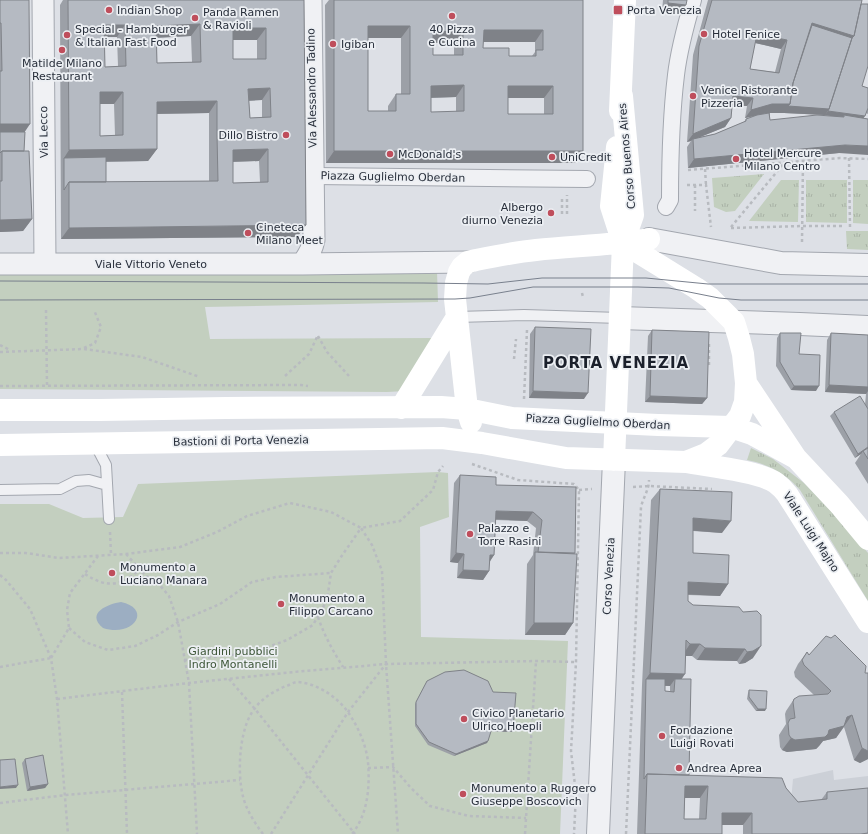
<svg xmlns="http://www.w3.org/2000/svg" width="868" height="834" viewBox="0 0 868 834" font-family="'DejaVu Sans',sans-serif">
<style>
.built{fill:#ccd0d7}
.grass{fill:url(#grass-tufts)}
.park{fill:#c3cfbf}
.water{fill:#9caec2}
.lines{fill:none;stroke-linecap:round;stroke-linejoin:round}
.service-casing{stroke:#a3a7af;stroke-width:12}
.pedestrian-casing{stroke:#a3a7af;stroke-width:18}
.minor-casing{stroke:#a3a7af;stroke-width:23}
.tertiary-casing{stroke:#a3a7af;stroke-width:24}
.path{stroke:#b8bbc0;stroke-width:2.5;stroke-dasharray:3 3;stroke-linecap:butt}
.service{stroke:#f0f1f4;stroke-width:10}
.pedestrian{stroke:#f0f1f4;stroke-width:16}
.minor{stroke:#f0f1f4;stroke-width:21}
.tertiary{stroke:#f0f1f4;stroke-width:22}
.secondary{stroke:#fff;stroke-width:22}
.tram{stroke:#79808d;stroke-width:1}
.wall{fill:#9ca0a7;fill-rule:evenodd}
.shaded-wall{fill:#7f8288}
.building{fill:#b5bac2;stroke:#7f8288;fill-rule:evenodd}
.poi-dot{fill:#bf4e5c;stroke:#eceff3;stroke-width:1.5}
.labels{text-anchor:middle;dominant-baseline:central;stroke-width:3.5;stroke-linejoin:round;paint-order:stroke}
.poi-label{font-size:11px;fill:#282f3b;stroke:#eceff3;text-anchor:start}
.street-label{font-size:11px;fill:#282f3b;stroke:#eceff3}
.park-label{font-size:11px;fill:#3c5537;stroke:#eceff3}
.district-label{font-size:15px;font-weight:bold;letter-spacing:1px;fill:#1b202b;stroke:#eceff3}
</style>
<defs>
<pattern id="grass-tufts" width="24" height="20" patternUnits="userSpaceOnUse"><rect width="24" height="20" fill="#c3cfbf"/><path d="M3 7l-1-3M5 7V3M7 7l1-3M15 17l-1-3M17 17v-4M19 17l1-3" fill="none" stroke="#a8b2a5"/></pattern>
</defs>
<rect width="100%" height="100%" fill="#dde0e6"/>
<path class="built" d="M833 770 834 780 868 776V834H788L793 779Z"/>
<path class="grass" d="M764 174 735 211 726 212 714 207 712 178Z
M781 180H799L798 222 749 221Z
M806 180H847V223L806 222Z
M853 180H868V224L853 223Z
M846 231H868V250L847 249Z
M751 448 773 459 804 483 850 531 868 553V601L800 490C786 474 768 464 747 460Z"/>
<path class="park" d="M0 271H437L438 302 205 307 210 339 434 338 406 391 387 392 0 389Z
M438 472 448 473 449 517 420 527 421 637 568 641 560 834H0V504H49L83 518 123 517 138 484Z"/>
<path class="water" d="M121 602C153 609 133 638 103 628 85 613 108 604 121 602Z"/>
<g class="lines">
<defs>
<path id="service" d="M457 317 524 315 620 318
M95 444 106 465 109 519
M0 490 60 489 76 481 89 480 107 485"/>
<path id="pedestrian" d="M314 176 587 179
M666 207 670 200C670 158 671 116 676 75 679 49 686 24 693 0"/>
<path id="minor" d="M43 0 45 264
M0 264H302L468 262
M302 264C308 256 312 250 314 240L311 0"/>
<path id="tertiary" d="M649 239 781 263 868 265
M620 318 800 324 868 327
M598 834 614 460"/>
</defs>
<use href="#service" class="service-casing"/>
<use href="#pedestrian" class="pedestrian-casing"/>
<use href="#minor" class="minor-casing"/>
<use href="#tertiary" class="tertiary-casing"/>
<path class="path" d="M849 158 850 227
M705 169 706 185
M688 170 840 158 868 159
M687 185H706L711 227
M695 185V211
M562 214V196
M567 214V195
M731 227 785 162
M731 228 802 226H843
M802 242 803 161
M582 293 583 297
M46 310 47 385
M318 336 327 352 349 376
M0 345 10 350
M84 348 95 343 101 327 94 310
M0 352 84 349 142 357 200 377
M514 359 516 339
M709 365V344
M285 376 309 354 318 335
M0 386 301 385 308 386
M524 399 527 330
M472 464 518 480 574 484 579 490 576 662 571 751 576 794 574 834
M633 487 649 486 712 489
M579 490 592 489
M110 532 111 554
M0 553H26L59 558 126 554 180 547 217 532 247 516 290 503 331 512 361 528 400 521 433 490 438 472 443 466
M126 554 146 576 158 583 169 596 178 622 189 683 197 834
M85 574C106 588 121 587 140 569
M0 575 6 580 30 609 51 658 57 699 68 834
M318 617C324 635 333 651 343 667
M69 628 85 642 108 650 135 646 158 635 178 622 220 604 252 582 276 577 331 573
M51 658 69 628 67 610 70 593 98 556
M184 660 252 653 287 640 313 625 327 600 331 573 341 557 361 528 372 545 382 571 386 664 398 834
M0 667 51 658
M229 679 255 709 355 834
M122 692 127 834
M57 699 189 683 294 672 386 664 536 661 576 662
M513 712H533
M368 768 393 767 411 788 430 806 469 816 526 818
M0 803 66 795 240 780
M263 834C257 826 251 817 247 808 236 785 238 736 251 714 259 700 272 692 286 686 290 685 294 682 297 682 317 683 337 697 348 712 358 727 366 744 368 762 370 787 368 814 352 834
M271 834 348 712 386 664
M525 834 536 661
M626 834 641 507C643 498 649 490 649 480"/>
<use href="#service" class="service"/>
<use href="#pedestrian" class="pedestrian"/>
<use href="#minor" class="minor"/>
<use href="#tertiary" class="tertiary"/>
<path class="secondary" d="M620 111 625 0
M617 147 611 206 623 243
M746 383 796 458 839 504 868 539
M401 408 457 317
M0 410H100L226 408 441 407 467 409 512 418 658 425 731 427 752 434 796 458
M471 422 467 409 455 299 456 283 459 272 462 267 468 262 476 260C496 256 516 252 536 250 574 246 612 245 649 239
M0 445 442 438 482 443 566 458 686 462 706 454 718 445 740 416 745 402 746 383 743 354 739 338 734 322 710 298 696 288 623 243
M614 460 623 243 633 215 622 96
M686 462C708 466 760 471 776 483 780 486 784 490 787 494L868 622"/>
<path class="tram" d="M0 281 424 283 488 284 542 278H646L708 284H868
M0 300 455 299 470 298 533 287H638L669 288 719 298 741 300H868"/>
</g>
<path class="wall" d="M0 0 25 132 24 151 32 219 23 231 0 232Z
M63 0H304L306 225 297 237 61 239 60 5ZM191 36 192 62 157 63V38ZM104 37H117L118 66 105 67ZM233 40H257V59H233ZM262 100V117L250 118 249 101ZM100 104H114L115 135 100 136ZM209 113V181L106 182V162L148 161 157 149V114ZM259 161 260 182 233 183V162Z
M329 0H583V151L575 163H326L325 5ZM368 38H401V94H396L388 106V111H368ZM483 42H535V52L532 56H509L483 48ZM433 43H454V55H433ZM456 97V112H431V98ZM508 98H544V114H508Z
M663 0H687L680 13 662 12Z
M708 0H862L861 4 862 86 868 88V114L866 113 863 119 839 153 688 168 687 147 691 141 687 142 693 55ZM755 43 781 49 775 72 750 69ZM732 105 747 106 745 118 756 116 746 119 744 122 715 134 700 137 725 127 731 118ZM770 113H784L825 115 835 117 770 120Z
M535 327 584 399 529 398 530 334Z
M652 330 707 398 702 404 645 402 648 336Z
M780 333 799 354 816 391 791 390 776 366 777 338Z
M831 333 868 335V408H867L868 409V484L855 463 861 454 855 458 830 416 834 412 865 405 866 394 825 392 827 340Z
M460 475 496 485 576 487 573 623 565 635H525L527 564 533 555 536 528 527 521 496 520 494 555 489 563V571L483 580 457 578 458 563 450 562 454 483Z
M660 489 722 533 693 531V553L728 584 720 596 688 595V601L693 605 739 607 753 658 745 663 739 664 737 661 697 660 692 656H686L681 679 688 775 786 788 798 802 821 800 827 792 868 834H743V825H722V834H637L642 685 651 500ZM665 686H670V692L665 691ZM685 798H700L699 819H684Z
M807 652 809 655 865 673 868 759 860 763 854 760 844 727 836 738 823 741 819 746 816 749 787 752 782 750 780 747 779 735 786 724 785 714 786 711 794 699 814 695 795 677 794 672 798 664Z
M427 681 493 692 513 730 512 732 491 731 488 741 487 743 454 756 428 745 415 726V704Z
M749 690 765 711H756L747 699 748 693Z
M25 759 48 784 45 788 27 791 22 763Z"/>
<path class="shaded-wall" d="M668 3 686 5 680 13 662 12Z
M812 23 854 36 848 44 809 32Z
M200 24 191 36 148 38 156 26Z
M104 25H125L117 37H95Z
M368 26H410L401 38H359Z
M233 28H266L257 40H225Z
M484 30H543L535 42H475Z
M433 31 463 32 454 43H425Z
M757 34 787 40 781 49 751 42Z
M464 85 456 97 422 98 431 86Z
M508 86H553L544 98H500Z
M270 88 262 100 240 101 248 89Z
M100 92H123L114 104H92Z
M733 96 753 98 747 106 727 105Z
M217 101 209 113 148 114 157 102Z
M772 104H790L829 109 825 115 784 113H767L745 118 751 110Z
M828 111 865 116 862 120 844 115 843 118 825 115Z
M731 118 725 127 693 140V139L691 141 687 142 693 134Z
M0 124H30L22 136H0Z
M845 145 868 146V155L839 153 688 168 694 159Z
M157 149 148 161 64 162V158L69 150Z
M268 149 259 161 225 162 233 150Z
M334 151H583L575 163H326Z
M32 219 23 231 0 232V220Z
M306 225 297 237 61 239 69 228Z
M829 385 868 387V391L866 394 825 392Z
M794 386H819L816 391 791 390Z
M533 391 588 393 584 399 529 398Z
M650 396 707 398 702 404 645 402Z
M868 447 863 451 861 454 855 458 858 454Z
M496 511 533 512 527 521 490 519Z
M693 518 731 521 722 533 685 530Z
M456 553 464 554 458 563 450 562Z
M490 555H494L488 564Z
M463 570 489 571 483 580 457 578Z
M688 582 728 584 720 596 680 594Z
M534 623H573L565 635H525Z
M690 644H700L692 656H682Z
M761 646 753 658 745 663 739 664 747 652Z
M705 648 745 649 737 661 697 660Z
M650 673 685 674 677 686 675 679 670 686 646 685V679Z
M758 709H766L765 711H756Z
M852 715 836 738 823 741 819 746 816 749 787 752 782 750 791 738 829 730 847 717Z
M492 728 513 730 512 732 490 731Z
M488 741 487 743 454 756 456 754Z
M862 748 868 751V759L860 763 854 760Z
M48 784 45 788 27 791 30 787Z
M18 785 16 788 0 789V787Z
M685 786H708L700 798H677Z
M722 813H752L743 825H713Z"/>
<path class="building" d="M0 0H29L30 124H0V71H2L1 23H0Z
M68 0H304L306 225 69 228V182L218 181 217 135V101L157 102V149L69 150ZM200 24 201 62 157 63 156 26ZM104 25H125L126 66 105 67ZM233 28H266V59H233ZM270 88 271 117 250 118 248 89ZM100 92H123V135L100 136ZM268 149V182L233 183V150Z
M334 0H583V151H334ZM368 26H410V94H396V111H368ZM484 30H543V50H536V56H509V48H483ZM433 31 463 32V55H433ZM464 85V111L431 112V86ZM508 86H553V114H508Z
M668 0H687L686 5 668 3Z
M712 0H862L854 36 812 23 793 83 790 104H772L751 110 753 98 733 96 731 118 693 134 699 46ZM757 34 787 40 779 73 750 69Z
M861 4H868V66L862 86 868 88V108L865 116 828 111 829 109 852 38 854 36Z
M812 25 852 38 829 109 788 106 790 104 793 83Z
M769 113 770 120 817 115 844 117V115L868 119V146L845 145 694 159 693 139 715 134 746 121V119L757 115Z
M0 132H25L24 151H2L0 153Z
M2 151H29L32 219 0 220V181H2Z
M106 157V182H69L64 190V158Z
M535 327 591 329 588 393 533 391Z
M652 330 709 332 707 398 650 396Z
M780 333H801L799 354 820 355 819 386H794L780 362Z
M831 333 868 335V387L829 385Z
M860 396 868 409V447L858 454 834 412Z
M868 448V459L863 451Z
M460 475 496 477V485L576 487 575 553 538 552 542 520 533 512 496 511 494 555H490L489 571 463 570 464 554 456 553Z
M660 489 732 492 731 521 693 518V553L729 555 728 584 688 582V601L693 605 739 607 743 612 757 611 761 615V646L753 651 747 652 745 649 705 648 700 644H690L686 640 685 674 650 673Z
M535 552 577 554 573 623H534Z
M835 635 866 666 865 673H868V751L862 748 852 715 847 717 844 726 829 730 828 734 825 737 795 740 791 738 789 735 788 723 790 719 795 718 793 702 794 699 799 696 828 694 831 691 804 665 802 660 807 652 809 655 826 636 831 638Z
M464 670 488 681 493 692 516 693 513 730 492 728 488 741 456 754 429 742 416 724V702L427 681 445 672Z
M646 679H665V691L674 692 675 679H691L689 775 647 774 644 779Z
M749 690 767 691 766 709H758L749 697Z
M43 755 48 784 30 787 25 759Z
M15 759 18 785 0 787V760Z
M647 774 782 778 786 788 798 802 827 799V792L868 788V833L861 834H752V813H722V834H645ZM685 786H708L706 819H684Z"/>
<g class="poi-dot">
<circle cx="109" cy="10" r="4"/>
<rect x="613" y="5" width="10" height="10" rx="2"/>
<circle cx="452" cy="16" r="4"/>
<circle cx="195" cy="18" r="4"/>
<circle cx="704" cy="34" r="4"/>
<circle cx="67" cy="35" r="4"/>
<circle cx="333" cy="44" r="4"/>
<circle cx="62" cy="50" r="4"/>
<circle cx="693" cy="96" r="4"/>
<circle cx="286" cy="135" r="4"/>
<circle cx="390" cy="154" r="4"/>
<circle cx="552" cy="157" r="4"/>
<circle cx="736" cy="159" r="4"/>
<circle cx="551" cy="213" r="4"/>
<circle cx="248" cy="233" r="4"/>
<circle cx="470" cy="534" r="4"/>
<circle cx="112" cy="573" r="4"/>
<circle cx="281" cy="604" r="4"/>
<circle cx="464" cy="719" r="4"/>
<circle cx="662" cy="736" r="4"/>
<circle cx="679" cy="768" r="4"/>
<circle cx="463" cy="794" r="4"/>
</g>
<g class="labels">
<g class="poi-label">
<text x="117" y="10">Indian Shop</text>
<text x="627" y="10">Porta Venezia</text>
<text x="203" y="12">Panda Ramen<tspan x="203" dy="13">&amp; Ravioli</tspan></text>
<text x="75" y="29">Special - Hamburger<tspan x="75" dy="13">&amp; Italian Fast Food</tspan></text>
<text x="452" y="29" text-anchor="middle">40 Pizza<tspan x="452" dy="13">e Cucina</tspan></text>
<text x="712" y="34">Hotel Fenice</text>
<text x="341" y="44">Igiban</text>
<text x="62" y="63" text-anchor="middle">Matilde Milano<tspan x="62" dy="13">Restaurant</tspan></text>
<text x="701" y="90">Venice Ristorante<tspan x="701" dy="13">Pizzeria</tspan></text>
<text x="278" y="135" text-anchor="end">Dillo Bistro</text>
<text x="744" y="153">Hotel Mercure<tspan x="744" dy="13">Milano Centro</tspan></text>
<text x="398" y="154">McDonald's</text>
<text x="560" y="157">UniCredit</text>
<text x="543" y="207" text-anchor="end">Albergo<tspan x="543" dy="13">diurno Venezia</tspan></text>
<text x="256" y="227">Cineteca<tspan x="256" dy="13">Milano Meet</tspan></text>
<text x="478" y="528">Palazzo e<tspan x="478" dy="13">Torre Rasini</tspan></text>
<text x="120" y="567">Monumento a<tspan x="120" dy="13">Luciano Manara</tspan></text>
<text x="289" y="598">Monumento a<tspan x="289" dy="13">Filippo Carcano</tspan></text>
<text x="472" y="713">Civico Planetario<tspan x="472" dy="13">Ulrico Hoepli</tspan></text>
<text x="670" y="730">Fondazione<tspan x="670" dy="13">Luigi Rovati</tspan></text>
<text x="687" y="768">Andrea Aprea</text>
<text x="471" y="788">Monumento a Ruggero<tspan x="471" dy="13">Giuseppe Boscovich</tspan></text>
</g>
<g class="street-label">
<text transform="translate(312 88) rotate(-91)">Via Alessandro Tadino</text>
<text transform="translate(44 132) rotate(-91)">Via Lecco</text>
<text transform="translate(627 156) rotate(-95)">Corso Buenos Aires</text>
<text transform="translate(393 177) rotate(1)">Piazza Guglielmo Oberdan</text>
<text x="151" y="264">Viale Vittorio Veneto</text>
<text transform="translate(598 422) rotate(3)">Piazza Guglielmo Oberdan</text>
<text transform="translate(241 441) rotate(-1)">Bastioni di Porta Venezia</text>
<text transform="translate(811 532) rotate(57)">Viale Luigi Majno</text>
<text transform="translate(609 576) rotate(-87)">Corso Venezia</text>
</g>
<g class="park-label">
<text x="233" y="651">Giardini pubblici<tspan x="233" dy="13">Indro Montanelli</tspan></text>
</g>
<g class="district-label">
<text x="616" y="363">PORTA VENEZIA</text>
</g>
</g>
</svg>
